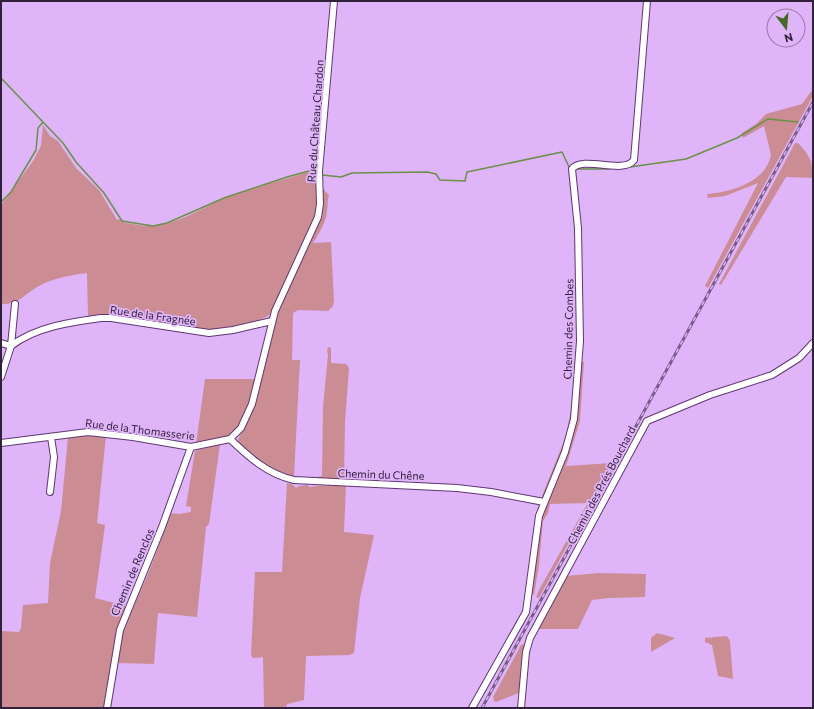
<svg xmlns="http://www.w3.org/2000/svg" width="814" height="709" viewBox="0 0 814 709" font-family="Commissioner,sans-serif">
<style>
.green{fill:#cb8d93}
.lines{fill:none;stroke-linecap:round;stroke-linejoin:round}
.stream{stroke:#689246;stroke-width:1.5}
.minor-casing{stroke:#5e3772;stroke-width:8}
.minor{stroke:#fff;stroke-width:6}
.rail-casing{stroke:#785d88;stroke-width:3}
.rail{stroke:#dfb4f8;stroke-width:1.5;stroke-dasharray:4.5;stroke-linecap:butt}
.labels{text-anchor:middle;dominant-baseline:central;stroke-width:3.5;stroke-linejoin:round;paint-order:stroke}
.street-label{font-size:11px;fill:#32213b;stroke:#dfb4f8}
</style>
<rect width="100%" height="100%" fill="#dfb4f8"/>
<path class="green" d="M813 89V96L708 288 705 286 758 183 725 196 708 198 707 194C731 192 766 182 771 155L764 126 743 138 742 133 756 124 766 114 802 104Z
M43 125 50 136 58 141 76 168 99 190 117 220 119 219C123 223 127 223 133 224 170 233 200 207 233 195 258 187 284 179 309 172 321 174 320 202 317 211 311 230 301 249 293 268L291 269 270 315 251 324 210 332 113 315 88 317 87 273C72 275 52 278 39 286 24 294 19 305 1 304V205L33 161 41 146Z
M795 143H798C809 154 813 162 813 178L786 177 721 285 719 284Z
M321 187 329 195C327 201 328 205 327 211 326 222 319 234 313 243L331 242 334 301 333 306 328 311 298 310 293 313 292 360H300L294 476 311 478 322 476 323 407 328 355 327 351 328 347 331 348V363L346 364 349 368 345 422 344 477 350 479V480L290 477 267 468 237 442 257 399 278 308 283 306 280 305 321 217Z
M580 362H584L580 421 566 466 612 463 539 598 536 597 540 588 588 503 550 504 548 513 543 521 539 565 534 595 531 592 540 520 547 499 542 496 566 436Z
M258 377C252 396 247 425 230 436 221 441 206 442 196 444L205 379H254Z
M79 434 106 436 97 523 105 525 95 598 126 606 119 628 106 708H1V631L19 632 21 628 23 605 48 603 50 563 61 511 68 437Z
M220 444 209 524 206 527 197 617 158 613 154 664 118 663 122 631 148 574 170 516 169 513 179 514 191 512V507L186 506 195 451Z
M287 483 292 484 296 488 299 486 308 485 309 487C322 485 333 486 346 486L344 532 374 535 360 598 354 653 349 655 306 656 304 700 287 704 286 708H264L263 657 253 658 251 655 255 572H282Z
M599 573 646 574 645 597 609 598 592 600 578 629H538L566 576Z
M657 633 675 638 651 652V638Z
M727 636 730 641 733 679 718 676 712 645 705 642V638Z
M525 644 523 650 521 692 496 702 494 701 493 697 521 645Z"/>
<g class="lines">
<path class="stream" d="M1 78 63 143 76 162 104 193 122 221 153 226 167 223 224 198 287 177 309 171 318 175
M630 167 686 159 737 138 768 119 798 122
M576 169H610
M322 175 341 177 352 173 427 172 436 174 440 180 465 181 467 172 562 152 570 169
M1 202 11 192 36 150 38 128 43 122"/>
<defs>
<path id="minor" d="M1 343 11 346C35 327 71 322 101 318H111L209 333 233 330 272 321
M1 377 11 346 15 304
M230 439C249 457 267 474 294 480L457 488 491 492 544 502
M1 443 88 432 133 437 191 447 230 439 241 428 252 404 275 311 318 217 320 204 319 171 334 1
M50 492 54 457 51 437
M107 708 120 630 162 527 191 447
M472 708 526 612 539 516 565 452 574 419 580 341 578 228 572 169C583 155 623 175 634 160L647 1
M521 708 526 652 530 638 647 421 710 395 772 375 799 358 813 343"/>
</defs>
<use href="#minor" class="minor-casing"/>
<use href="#minor" class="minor"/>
<defs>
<path id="rail" d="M482 708 813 102"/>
</defs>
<use href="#rail" class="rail-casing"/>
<use href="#rail" class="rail"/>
</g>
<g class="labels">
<g class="street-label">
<text transform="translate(315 121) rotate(-86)">Rue du Château Chardon</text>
<text transform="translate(153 315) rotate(8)">Rue de la Fragnée</text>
<text transform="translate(568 329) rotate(-89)">Chemin des Combes</text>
<text transform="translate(140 429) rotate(7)">Rue de la Thomasserie</text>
<text transform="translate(381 474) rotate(2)">Chemin du Chêne</text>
<text transform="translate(601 485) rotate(-62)">Chemin des Prés Bouchard</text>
<text transform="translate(132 572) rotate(-67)">Chemin de Renclos</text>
</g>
</g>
<rect width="814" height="709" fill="none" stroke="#32213b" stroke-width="4"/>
<g transform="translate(786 28) rotate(164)"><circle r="19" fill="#dfb4f8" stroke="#9a79ac"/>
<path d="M0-3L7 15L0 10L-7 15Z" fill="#446a23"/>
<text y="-6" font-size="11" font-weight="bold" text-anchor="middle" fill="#32213b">N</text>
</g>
</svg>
